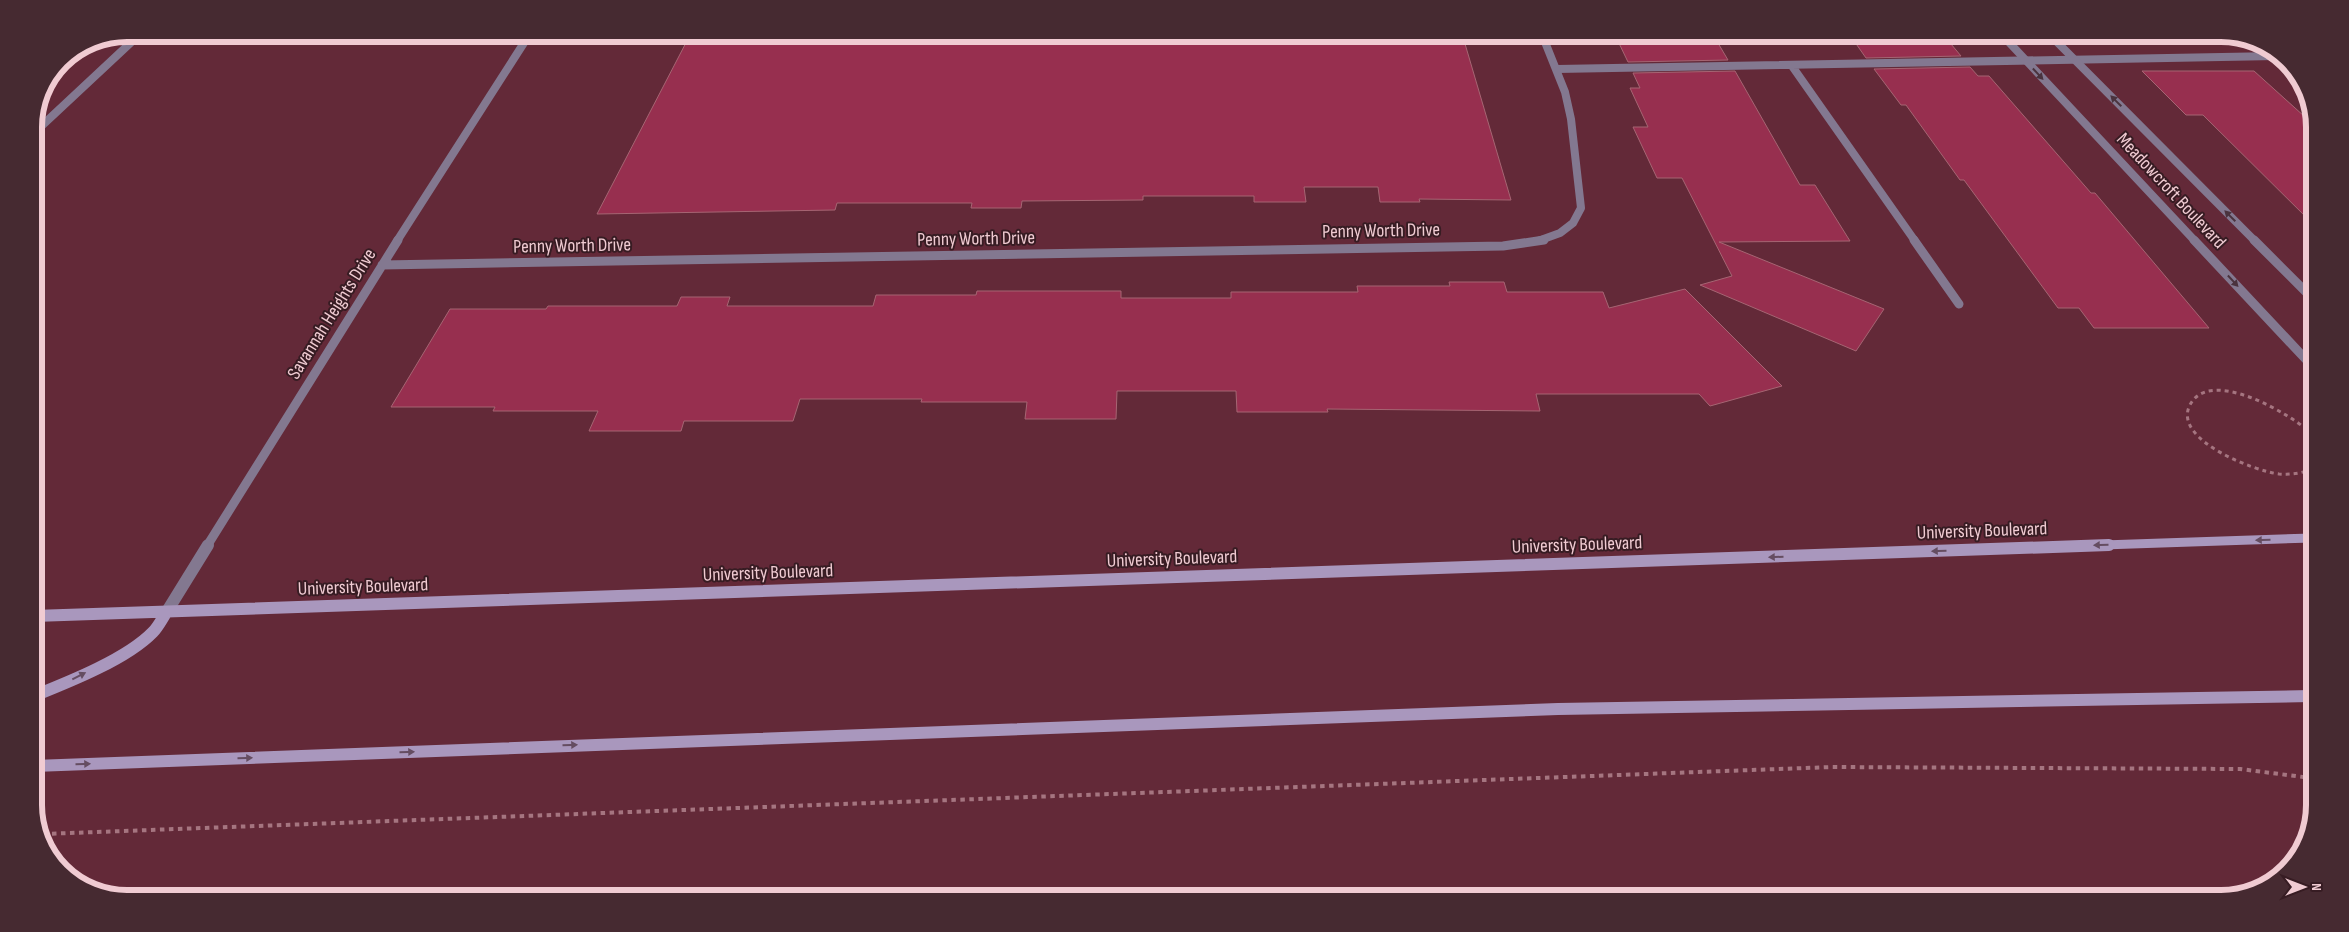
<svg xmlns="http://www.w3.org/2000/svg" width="2349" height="932" viewBox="0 0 2349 932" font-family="'Sofia Sans Condensed',sans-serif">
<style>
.building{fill:#972f4f;stroke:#a66573}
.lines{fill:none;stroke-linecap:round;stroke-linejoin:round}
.path-far1{stroke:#a57580;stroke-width:3;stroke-dasharray:4 4;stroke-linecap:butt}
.path{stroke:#a57580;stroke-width:4;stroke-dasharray:4.5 4.5;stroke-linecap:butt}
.service-far1{stroke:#837890;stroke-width:8}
.service{stroke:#837890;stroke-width:9}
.minor-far2{stroke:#837890;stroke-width:8}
.minor-far1{stroke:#837890;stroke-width:9}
.minor{stroke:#837890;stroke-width:12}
.secondary-far1{stroke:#a997bd;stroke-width:9}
.secondary{stroke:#a997bd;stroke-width:12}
.oneway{fill:#4a333e}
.oneway2{fill:#654d61}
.labels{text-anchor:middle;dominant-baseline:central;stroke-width:4;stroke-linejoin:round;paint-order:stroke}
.street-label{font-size:19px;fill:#f0cbd2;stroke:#371c23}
.rim{fill:none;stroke:#f0cbd2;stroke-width:6}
</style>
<rect width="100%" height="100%" fill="#632938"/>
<path class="building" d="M690 35 1463 37 1511 200 1419 199 1420 202H1380L1378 187H1304L1306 202H1254V196H1143V200L1022 201 1021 208H971L972 203H837L835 210 597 214Z
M1616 37 1715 38 1728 60 1628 62Z
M1852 38H1946L1961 56 1866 58Z
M1970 67 1978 76H1989L2091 193H2095L2209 328H2094L2079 308H2058L1964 180H1960L1906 105H1901L1874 69Z
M1735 71 1800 185H1815L1850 241 1719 242 1884 309 1856 351 1700 285 1732 276 1682 178H1657L1633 127H1648L1630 88H1640L1633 73Z
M2142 71H2254L2315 126 2314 225 2203 115H2186Z
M1449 282H1504L1507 292H1603L1609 308 1685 289 1782 386 1710 406 1699 394H1536L1540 411 1327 409 1328 412H1237L1236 391H1117L1116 419H1025L1027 402H921L922 399H800L793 421H684L681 431H589L598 411H493L495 407H391L450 309H546L548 306H677L681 297H730L727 306H873L876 295H976L977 291H1121V298H1231V292H1358L1357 286H1450Z"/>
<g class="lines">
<path class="path-far1" d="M2313 435C2293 415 2207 364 2189 407 2175 441 2255 471 2279 474 2291 475 2302 473 2313 469"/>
<path class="path" d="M43 834 1832 767 2240 769 2311 778"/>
<path class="service-far1" d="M1792 66 1915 241
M1557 69 2276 56
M34 133 140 34"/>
<path class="service" d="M1914 240 1959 304"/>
<path class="minor-far2" d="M2005 38 2195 241
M2053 38 2255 241
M397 241 529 35
M1538 241 1560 233 1573 223 1581 208 1571 119 1565 92 1543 37"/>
<path class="minor-far1" d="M2194 240 2313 367
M2254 240 2314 300
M382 265 1503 246 1544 240
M207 546 398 240"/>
<path class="minor" d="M166 613 208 545"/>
<path class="secondary-far1" d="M2073 546 2312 538"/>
<path class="secondary" d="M34 616 2109 545
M34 696C69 682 127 659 153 632 158 627 162 619 166 613
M34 766 1558 709 2311 696"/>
</g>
<defs><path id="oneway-solid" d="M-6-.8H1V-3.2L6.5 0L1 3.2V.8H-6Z" transform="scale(1.25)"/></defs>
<g class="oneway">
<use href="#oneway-solid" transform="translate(2038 74) rotate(47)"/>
<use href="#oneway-solid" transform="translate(2116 101) rotate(-135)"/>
<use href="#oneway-solid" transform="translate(2230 216) rotate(-135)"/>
<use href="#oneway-solid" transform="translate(2233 281) rotate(47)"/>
</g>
<g class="oneway2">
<use href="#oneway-solid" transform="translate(2263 540) rotate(178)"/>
<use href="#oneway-solid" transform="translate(2101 545) rotate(178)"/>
<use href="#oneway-solid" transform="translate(1939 551) rotate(178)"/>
<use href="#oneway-solid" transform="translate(1776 557) rotate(178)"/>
<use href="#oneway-solid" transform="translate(79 676) rotate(-27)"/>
<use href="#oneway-solid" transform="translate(570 745) rotate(-2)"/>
<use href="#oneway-solid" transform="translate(407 752) rotate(-2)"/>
<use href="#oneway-solid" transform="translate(245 758) rotate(-2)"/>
<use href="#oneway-solid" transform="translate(83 764) rotate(-2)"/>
</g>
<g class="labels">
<g class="street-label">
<text transform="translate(2171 191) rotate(47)">Meadowcroft Boulevard</text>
<text transform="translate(1381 231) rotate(-1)">Penny Worth Drive</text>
<text transform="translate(976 239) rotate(-1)">Penny Worth Drive</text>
<text transform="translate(572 246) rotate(-1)">Penny Worth Drive</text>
<text transform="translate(332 314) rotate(-58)">Savannah Heights Drive</text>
<text transform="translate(1982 531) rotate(-2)">University Boulevard</text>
<text transform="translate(1577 545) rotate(-2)">University Boulevard</text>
<text transform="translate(1172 559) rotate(-2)">University Boulevard</text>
<text transform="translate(768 573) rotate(-2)">University Boulevard</text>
<text transform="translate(363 587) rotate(-2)">University Boulevard</text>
</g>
</g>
<path d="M0 0H2349V932H0ZM127 42H2221A85 85 0 0 1 2306 127V805A85 85 0 0 1 2221 890H127A85 85 0 0 1 42 805V127A85 85 0 0 1 127 42Z" fill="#462a31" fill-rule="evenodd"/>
<path class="rim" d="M127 42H2221A85 85 0 0 1 2306 127V805A85 85 0 0 1 2221 890H127A85 85 0 0 1 42 805V127A85 85 0 0 1 127 42Z"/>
<g transform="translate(2304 887) rotate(90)" stroke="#371c23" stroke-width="4" paint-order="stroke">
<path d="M0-4L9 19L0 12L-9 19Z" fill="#f0cbd2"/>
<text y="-8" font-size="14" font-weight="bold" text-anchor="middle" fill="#f0cbd2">N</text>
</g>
</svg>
